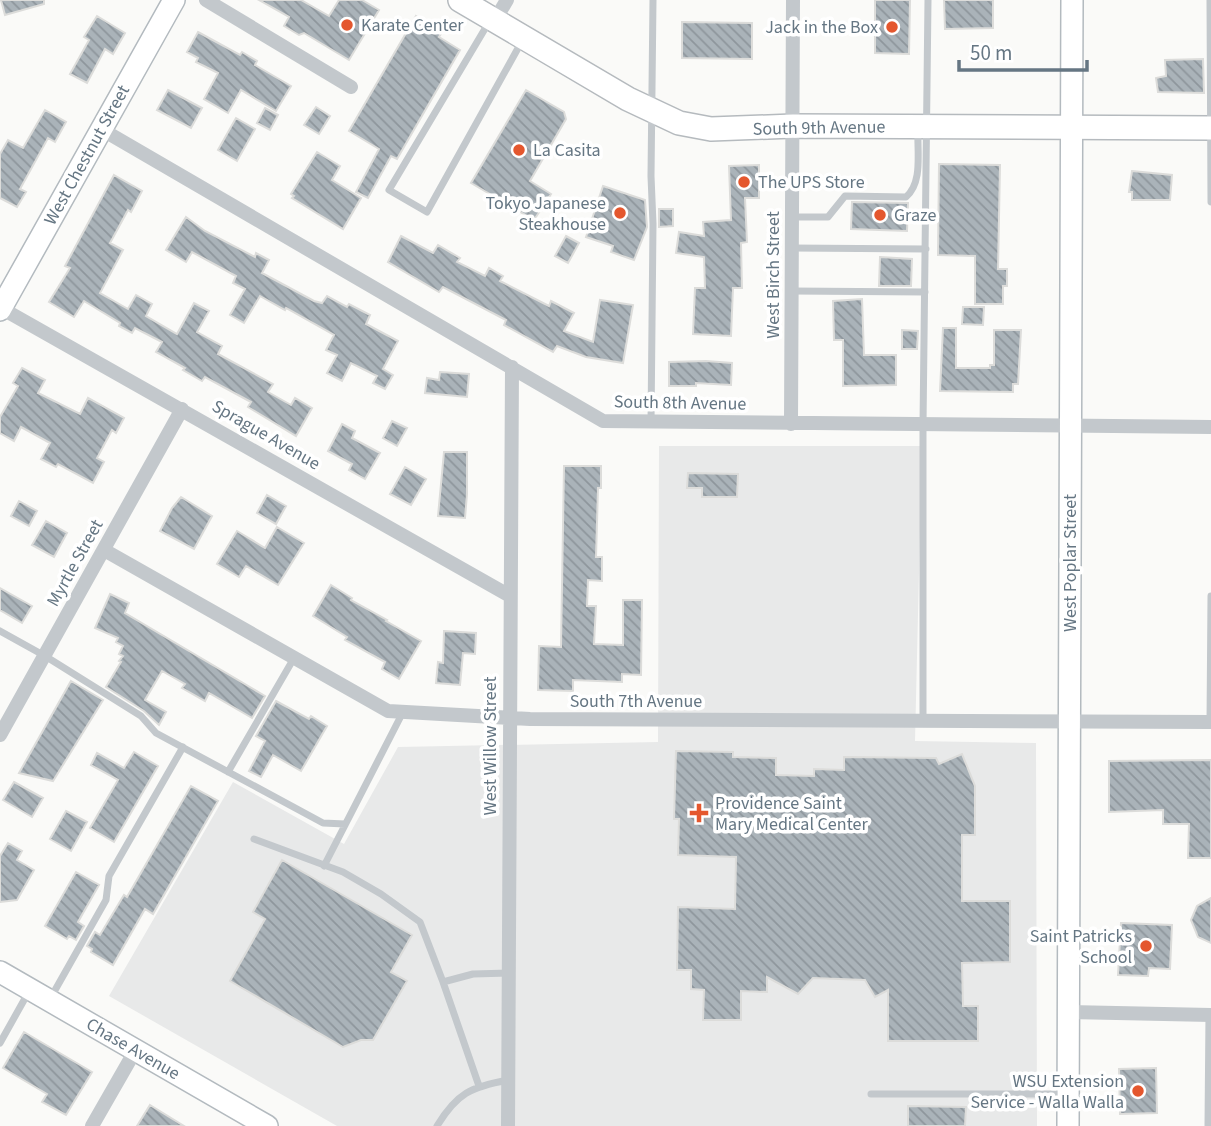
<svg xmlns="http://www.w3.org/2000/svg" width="1211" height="1126" viewBox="0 0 1211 1126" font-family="'Source Sans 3',sans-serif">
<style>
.built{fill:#e8e9e9}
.building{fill:url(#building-back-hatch);stroke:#dcdcda;stroke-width:2}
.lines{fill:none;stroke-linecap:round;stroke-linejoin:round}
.secondary-casing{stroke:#b3babf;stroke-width:24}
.primary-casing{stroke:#b5babe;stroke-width:26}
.lane{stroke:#c3c8cc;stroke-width:7}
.street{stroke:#c3c8cc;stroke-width:14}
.secondary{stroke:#fff;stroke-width:21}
.primary{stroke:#fff;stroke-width:23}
.poi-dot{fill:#e4572e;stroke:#fff;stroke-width:2.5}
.labels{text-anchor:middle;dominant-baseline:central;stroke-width:7;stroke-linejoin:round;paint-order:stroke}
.poi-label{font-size:18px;fill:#657683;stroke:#fff;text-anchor:start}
.street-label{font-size:18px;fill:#657683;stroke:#fff}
</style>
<defs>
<pattern id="building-back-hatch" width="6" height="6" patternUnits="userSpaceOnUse" patternTransform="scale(1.75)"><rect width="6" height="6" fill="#aab3b9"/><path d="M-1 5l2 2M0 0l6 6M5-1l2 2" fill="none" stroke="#8e969c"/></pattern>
</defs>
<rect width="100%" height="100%" fill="#fafaf8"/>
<path class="built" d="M659 446H922L915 741 1036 743 1037 1126H337L109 996 233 782 344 844 398 747 658 742Z"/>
<path class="building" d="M1 0H44V4L5 15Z
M259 0H301L329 16 339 0H362L379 10 349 60 304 33 299 35 284 26 289 17Z
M875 0H910L909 54 875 53Z
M944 0H993V28L945 29Z
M97 16 125 33 113 54 105 49 87 83 70 74 89 40 84 37Z
M416 16 442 32 439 37 460 50 397 159 391 156 368 198 356 192 379 149 349 131Z
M682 22 752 23V59L682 58Z
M198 32 240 55 242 52 257 61 255 65 291 86 276 111 241 90 228 113 204 99 218 73 196 62 198 58 187 52Z
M1203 59 1204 93 1158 92 1156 78 1166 76 1165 60Z
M168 90 202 108 191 128 157 110Z
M526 90 564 112 566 119 530 181 551 194 534 220 471 183Z
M316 107 330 116 319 134 304 125Z
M265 108 278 115 270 130 257 123Z
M45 110 66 122 55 142 48 138 20 189 26 192 17 207 0 198V154L8 140 23 148Z
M236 118 255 129 237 161 218 150Z
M317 152 340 166 332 180 361 198 343 229 292 198 294 196 291 194Z
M939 164 1000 165 998 269H1007V286H1003V304H975V256L938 255Z
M759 165V198H745L747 242 741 243 742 288H733L731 336 693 334 695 288H705L704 257 676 253 679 232 704 236 703 222 731 220 729 166Z
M1132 171 1172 175 1170 200H1132V192H1129Z
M114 175 142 191 131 212 128 210 110 243 123 250 100 293 128 309 136 295 152 304 146 316 177 334 194 303 209 311 197 332 222 346 218 354 273 384 268 392 291 405 295 398 312 408 296 436 248 407 251 402 205 377 202 381 183 370 185 368 156 352 162 342 135 328 132 333 119 326 120 323 84 301 74 317 49 302 70 268 65 266Z
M603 186 645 200 647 227 634 260 611 252 613 246 586 237Z
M852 202 908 203 907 231 851 229Z
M659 209H673V226L659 227Z
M186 217 205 231 255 257 256 253 269 260 262 273 314 301 322 303 327 296 347 307 349 304 370 315 366 324 398 341 383 369 393 375 385 389 373 383 377 376 351 363 342 381 327 373 337 355 326 350 334 335 286 308 285 310 260 296 244 323 230 315 245 289 233 283 236 276 192 252 186 262 166 250Z
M401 236 433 253 438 245 460 258 457 262 485 276 489 268 503 276 500 281 549 306 551 301 574 313 564 331 593 342 600 300 633 305 623 363 586 357 557 346 553 352 504 325 506 320 443 287 439 292 388 262Z
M566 236 579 243 568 263 555 256Z
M880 257 912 259 911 286H879Z
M862 299 864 355H896V385L843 386V340H834L833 301Z
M963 307H984L983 325 962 324Z
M943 328H956V368H990V365H994V330H1021L1018 384H1013V392L940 391Z
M902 330 918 331 917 349H902Z
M706 361 732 363 731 385 696 383V386H669V362Z
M22 368 45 380 38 393 80 414 88 398 124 418 116 433 112 430 97 458 104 462 93 483 58 464 56 467 41 459 50 443 21 427 14 441 0 433V417L18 386 13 383Z
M440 372 469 374 467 397 425 393 427 378 439 380Z
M392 421 407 428 397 446 383 438Z
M342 424 355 431 352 438 380 453 365 479 349 470 352 464 328 451Z
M444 452H467V494L465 518 438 516Z
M564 466H601V488H598L596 557H602V581L588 580 587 606H596L594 644 623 645V600H642L641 675 622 674V682L573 680V691L538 690 539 646 561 647Z
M405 467 426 479 411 505 390 494Z
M688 473 738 474 737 497H702V488H687Z
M267 495 286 506 276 524 257 513Z
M181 497 212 516 194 549 160 531 172 508Z
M19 501 37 511 29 526 11 516Z
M46 521 67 533 54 557 32 545Z
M277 527 304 543 278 585 246 566 239 577 217 564 237 531 265 548Z
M331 585 352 598 351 600 387 620 386 621 421 641 399 679 382 669 385 662 345 640 347 637 313 616Z
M0 588 32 606 22 623 0 610Z
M110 594 129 603 125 613 265 696 252 718 209 693 205 701 182 688 185 684 162 671 145 700 166 712 159 725 144 711 106 687 121 662 119 661 123 656 119 654 123 646 116 642 118 638 95 628Z
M444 631 476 633 475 654 463 653 460 685 436 683 438 662 443 663Z
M71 681 103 700 53 781 19 773Z
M276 701 309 719 311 716 327 726 301 771 273 755 261 777 249 771 265 741 256 736Z
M676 751 733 752V757L776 758V775L814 776V769L844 770V757L936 758 939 764 962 754 975 786V835H962V901H1010V962L962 963 963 1006H978V1041H888V990L875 997 865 980 813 978 798 994 767 977V992L741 991V1020H703L704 990 691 989V970H677L678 907 735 909 736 857 678 855 679 819H674Z
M134 752 158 766 114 842 90 828 118 780 91 765 97 753 124 768Z
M1211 760V858H1188L1189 824H1163V810L1109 812V761Z
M14 782 43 798 32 817 3 800Z
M191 786 218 801 153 914 145 909 113 965 91 952 92 949 87 946 95 932 100 935 124 895 127 897Z
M66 811 87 822 71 851 50 839Z
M8 843 22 851 17 860 34 870 17 900 0 902V856Z
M282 860 412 935 391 972 407 981 373 1040H361L343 1047 230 981 265 919 253 912Z
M76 872 99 885 78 922 84 926 76 940 69 936 67 939 45 926Z
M1211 898V943L1198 937 1191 920 1197 906Z
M1121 923 1172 925 1170 969 1149 968 1148 976 1118 975Z
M24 1032 92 1072 66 1115 42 1102 47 1094 3 1068Z
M1156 1068 1157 1113 1120 1114 1119 1069Z
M150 1105 184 1126H137Z
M908 1106 966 1107 965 1126H908Z"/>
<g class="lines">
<defs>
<path id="secondary" d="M0 310 174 0
M0 972 267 1126
M1068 1126 1072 0"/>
<path id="primary" d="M460 0 628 99 679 123 711 129 793 126 1211 128"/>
</defs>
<use href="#secondary" class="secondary-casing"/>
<use href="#primary" class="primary-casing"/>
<path class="lane" d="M1210 0 1211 202
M489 22 389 190 427 212 522 41
M793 217H828L845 196 906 197C923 182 917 153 918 131
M792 248 926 249
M792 291 925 292
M651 423 653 224 651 176 653 0
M0 631 45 656 141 716 156 733 323 823 345 824
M923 720V425L928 0
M1210 722 1211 596
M228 772 294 658
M254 839 343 872 381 894 420 922 443 982 479 1086
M324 866 403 712
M443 982 473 974 509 973
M50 999 106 900 109 876 183 747
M0 1043 28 993
M871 1094H1064
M437 1126C457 1093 471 1087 508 1080
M1208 1126 1209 1015"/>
<path class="street" d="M206 0 351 87
M495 20 507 0
M101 129 603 421 1211 427
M1 308 510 596
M791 424 793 0
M104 550 388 711 530 719 1211 722
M0 735 182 409
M1069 1012 1211 1015
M92 1126 135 1051
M508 1126 512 367"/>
<use href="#secondary" class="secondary"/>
<use href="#primary" class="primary"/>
</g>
<g class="poi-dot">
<circle cx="347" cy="25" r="7"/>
<circle cx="892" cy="27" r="7"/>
<circle cx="519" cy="150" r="7"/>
<circle cx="744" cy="182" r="7"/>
<circle cx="620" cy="213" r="7"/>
<circle cx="880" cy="215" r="7"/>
<path d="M695.5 802.5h7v7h7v7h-7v7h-7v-7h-7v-7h7z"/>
<circle cx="1146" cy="946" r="7"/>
<circle cx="1138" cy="1091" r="7"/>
</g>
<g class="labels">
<g class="poi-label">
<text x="361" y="25">Karate Center</text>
<text x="878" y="27" text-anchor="end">Jack in the Box</text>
<text x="533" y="150">La Casita</text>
<text x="758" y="182">The UPS Store</text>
<text x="606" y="203" text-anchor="end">Tokyo Japanese<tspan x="606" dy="21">Steakhouse</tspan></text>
<text x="894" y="215">Graze</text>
<text x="715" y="803">Providence Saint<tspan x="715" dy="21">Mary Medical Center</tspan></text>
<text x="1132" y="936" text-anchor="end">Saint Patricks<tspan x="1132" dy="21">School</tspan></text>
<text x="1124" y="1081" text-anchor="end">WSU Extension<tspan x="1124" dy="21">Service - Walla Walla</tspan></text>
</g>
<g class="street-label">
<text transform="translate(819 128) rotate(-1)">South 9th Avenue</text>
<text transform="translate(87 155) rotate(-61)">West Chestnut Street</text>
<text transform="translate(773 275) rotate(-90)">West Birch Street</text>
<text transform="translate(680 403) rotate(1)">South 8th Avenue</text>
<text transform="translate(266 435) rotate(30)">Sprague Avenue</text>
<text transform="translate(75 563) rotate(-61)">Myrtle Street</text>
<text transform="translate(1070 563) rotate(-90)">West Poplar Street</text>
<text x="636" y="701">South 7th Avenue</text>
<text transform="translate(490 746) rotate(-90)">West Willow Street</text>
<text transform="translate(133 1049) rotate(30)">Chase Avenue</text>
</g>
</g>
<path d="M959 60v10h128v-10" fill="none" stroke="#657683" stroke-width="3.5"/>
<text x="970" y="60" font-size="21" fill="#657683" stroke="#ffffff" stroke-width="5" paint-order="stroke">50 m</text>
</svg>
